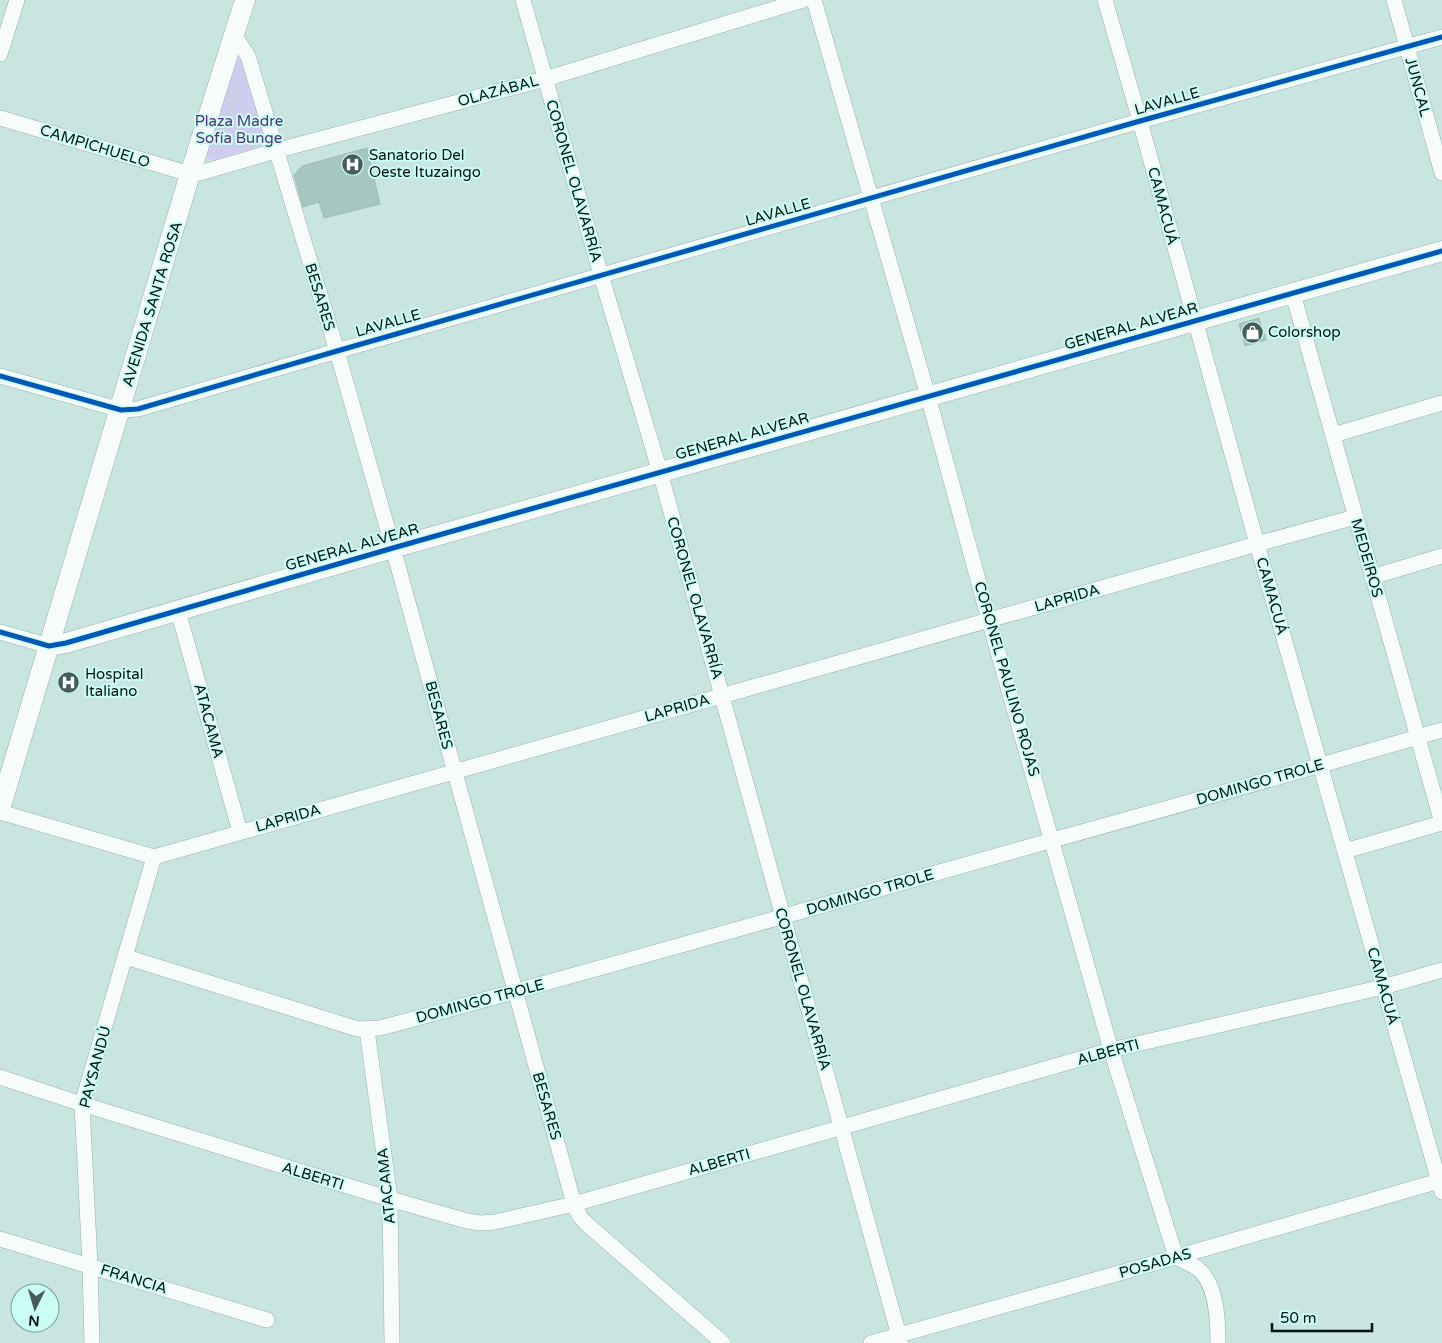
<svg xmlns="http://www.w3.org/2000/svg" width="1442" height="1343" viewBox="0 0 1442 1343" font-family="'Varela Round',sans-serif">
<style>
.green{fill:#cfcdef}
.building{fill:#a6c6c1;stroke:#a3bab6}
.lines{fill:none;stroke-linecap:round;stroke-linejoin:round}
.minor-casing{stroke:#9bb1ad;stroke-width:16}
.tertiary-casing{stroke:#9bb1ad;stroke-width:21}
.path{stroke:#c9d1d0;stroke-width:2.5;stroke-dasharray:4 4;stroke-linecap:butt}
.minor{stroke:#f7fbfa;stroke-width:15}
.tertiary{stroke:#f7fbfa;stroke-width:20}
.cycleway-casing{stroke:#cafef5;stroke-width:8}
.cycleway{stroke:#0057b8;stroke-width:5}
.labels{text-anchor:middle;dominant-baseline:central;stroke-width:4;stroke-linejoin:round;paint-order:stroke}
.street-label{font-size:15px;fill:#011310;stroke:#cafef5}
.park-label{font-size:15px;fill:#55307c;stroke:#cafef5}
.poi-label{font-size:15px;fill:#011310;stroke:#cafef5;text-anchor:start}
</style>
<rect width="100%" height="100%" fill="#c9e5e0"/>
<path class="green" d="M240 59 245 70 266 140 261 146 218 159 209 160 207 156 236 61Z"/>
<path class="building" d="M367 148 380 204 324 218 319 202 303 207 294 175 302 166Z
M1259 318 1266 340 1245 346 1239 324Z"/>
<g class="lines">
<defs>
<path id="minor" d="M523 0 601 275 660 472 901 1343
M814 0 928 396 989 620 1111 1050 1176 1257C1183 1261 1191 1264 1197 1268 1217 1283 1218 1321 1218 1343
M1105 0 1140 121 1257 544 1442 1192
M1394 0 1442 173
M234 35 248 56 337 351 393 548 574 1204 580 1217 588 1225 723 1343
M0 54 17 0
M0 118 190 174 200 173 275 151 545 79 803 0
M1293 294 1442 823
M0 376 121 410 138 409 337 351 1140 121 1442 37
M1333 435 1442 403
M1372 577 1442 556
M178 611 240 832
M0 632 49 646
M0 812 154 857 1257 544 1355 517
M1345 851 1442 823
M126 957 358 1029 380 1028C605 968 829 903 1053 840 1183 804 1313 768 1442 730
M367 1030 390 1199 392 1343
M0 1077 82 1104 390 1199 467 1221 480 1223 495 1222 574 1204 1111 1050 1383 987 1442 970
M0 1239 267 1320
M92 1343 90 1265 82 1104 154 857
M871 1343 1176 1257 1439 1181"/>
<path id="tertiary" d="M49 646 66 643 393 548 1442 251
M0 809 190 174 245 0"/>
</defs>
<use href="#minor" class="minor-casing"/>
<use href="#tertiary" class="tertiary-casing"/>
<path class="path" d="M216 154 240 79"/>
<use href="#minor" class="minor"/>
<use href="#tertiary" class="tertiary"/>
<defs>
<path id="cycleway" d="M0 376 121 410 138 409 337 351 1140 121 1442 37
M0 632 49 646 66 643 393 548 1442 251"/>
</defs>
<use href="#cycleway" class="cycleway-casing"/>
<use href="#cycleway" class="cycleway"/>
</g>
<defs>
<symbol id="hospital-disc" viewBox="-11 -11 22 22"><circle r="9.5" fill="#475c59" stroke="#cafef5"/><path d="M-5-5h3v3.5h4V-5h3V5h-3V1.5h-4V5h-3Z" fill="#fff"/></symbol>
<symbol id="shop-disc" viewBox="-11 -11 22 22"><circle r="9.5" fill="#475c59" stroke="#cafef5"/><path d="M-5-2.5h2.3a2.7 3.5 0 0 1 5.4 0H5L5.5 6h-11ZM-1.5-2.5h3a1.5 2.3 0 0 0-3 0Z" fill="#fff"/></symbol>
</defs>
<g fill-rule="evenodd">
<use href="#hospital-disc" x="340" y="152" width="25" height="25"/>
<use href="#shop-disc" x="1240" y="320" width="25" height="25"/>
<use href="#hospital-disc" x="56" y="670" width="25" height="25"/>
</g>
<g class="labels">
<g class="street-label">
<text transform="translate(1418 87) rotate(75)">JUNCAL</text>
<text transform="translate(498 91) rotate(-15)">OLAZÁBAL</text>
<text transform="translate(1167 101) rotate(-16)">LAVALLE</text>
<text transform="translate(95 146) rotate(17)">CAMPICHUELO</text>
<text transform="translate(574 181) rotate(74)">CORONEL OLAVARRÍA</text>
<text transform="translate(1163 206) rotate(75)">CAMACUÁ</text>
<text transform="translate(778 212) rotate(-16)">LAVALLE</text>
<text transform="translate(320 297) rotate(73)">BESARES</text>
<text transform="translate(152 304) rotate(-73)">AVENIDA SANTA ROSA</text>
<text transform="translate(388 323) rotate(-16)">LAVALLE</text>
<text transform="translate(1131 326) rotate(-16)">GENERAL ALVEAR</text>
<text transform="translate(742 436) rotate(-16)">GENERAL ALVEAR</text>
<text transform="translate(352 547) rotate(-16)">GENERAL ALVEAR</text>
<text transform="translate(1367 558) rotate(74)">MEDEIROS</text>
<text transform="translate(1272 596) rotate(74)">CAMACUÁ</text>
<text transform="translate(695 598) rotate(74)">CORONEL OLAVARRÍA</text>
<text transform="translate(1067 598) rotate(-16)">LAPRIDA</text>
<text transform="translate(1007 679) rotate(74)">CORONEL PAULINO ROJAS</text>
<text transform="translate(677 708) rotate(-16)">LAPRIDA</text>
<text transform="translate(439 715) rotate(75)">BESARES</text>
<text transform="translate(209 721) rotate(75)">ATACAMA</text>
<text transform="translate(1260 782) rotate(-16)">DOMINGO TROLE</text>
<text transform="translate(288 818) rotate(-16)">LAPRIDA</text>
<text transform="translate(870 892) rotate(-16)">DOMINGO TROLE</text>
<text transform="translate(1383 986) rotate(74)">CAMACUÁ</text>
<text transform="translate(803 989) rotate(74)">CORONEL OLAVARRÍA</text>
<text transform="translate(480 1001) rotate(-15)">DOMINGO TROLE</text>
<text transform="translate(1108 1052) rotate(-15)">ALBERTI</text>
<text transform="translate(95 1067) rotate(-75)">PAYSANDÚ</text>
<text transform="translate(547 1106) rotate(74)">BESARES</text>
<text transform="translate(719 1162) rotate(-16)">ALBERTI</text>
<text transform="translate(313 1176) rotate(17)">ALBERTI</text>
<text transform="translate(386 1186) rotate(-96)">ATACAMA</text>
<text transform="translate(1155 1263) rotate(-16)">POSADAS</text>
<text transform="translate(134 1279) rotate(17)">FRANCIA</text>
</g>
<g class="park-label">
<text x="239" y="121">Plaza Madre<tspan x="239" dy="17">Sofía Bunge</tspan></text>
</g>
<g class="poi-label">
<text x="369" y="155">Sanatorio Del<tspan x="369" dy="17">Oeste Ituzaingo</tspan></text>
<text x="1268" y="332">Colorshop</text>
<text x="85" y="674">Hospital<tspan x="85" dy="17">Italiano</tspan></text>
</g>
</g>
<g transform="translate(35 1308) rotate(185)"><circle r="24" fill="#cafef5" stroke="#7aa099"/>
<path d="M0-4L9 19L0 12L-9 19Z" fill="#475c59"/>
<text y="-8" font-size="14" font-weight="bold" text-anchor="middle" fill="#011310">N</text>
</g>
<path d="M1272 1323v8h100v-8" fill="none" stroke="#011310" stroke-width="2.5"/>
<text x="1280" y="1323" font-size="15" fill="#011310" stroke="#cafef5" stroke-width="4" paint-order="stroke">50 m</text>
</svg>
